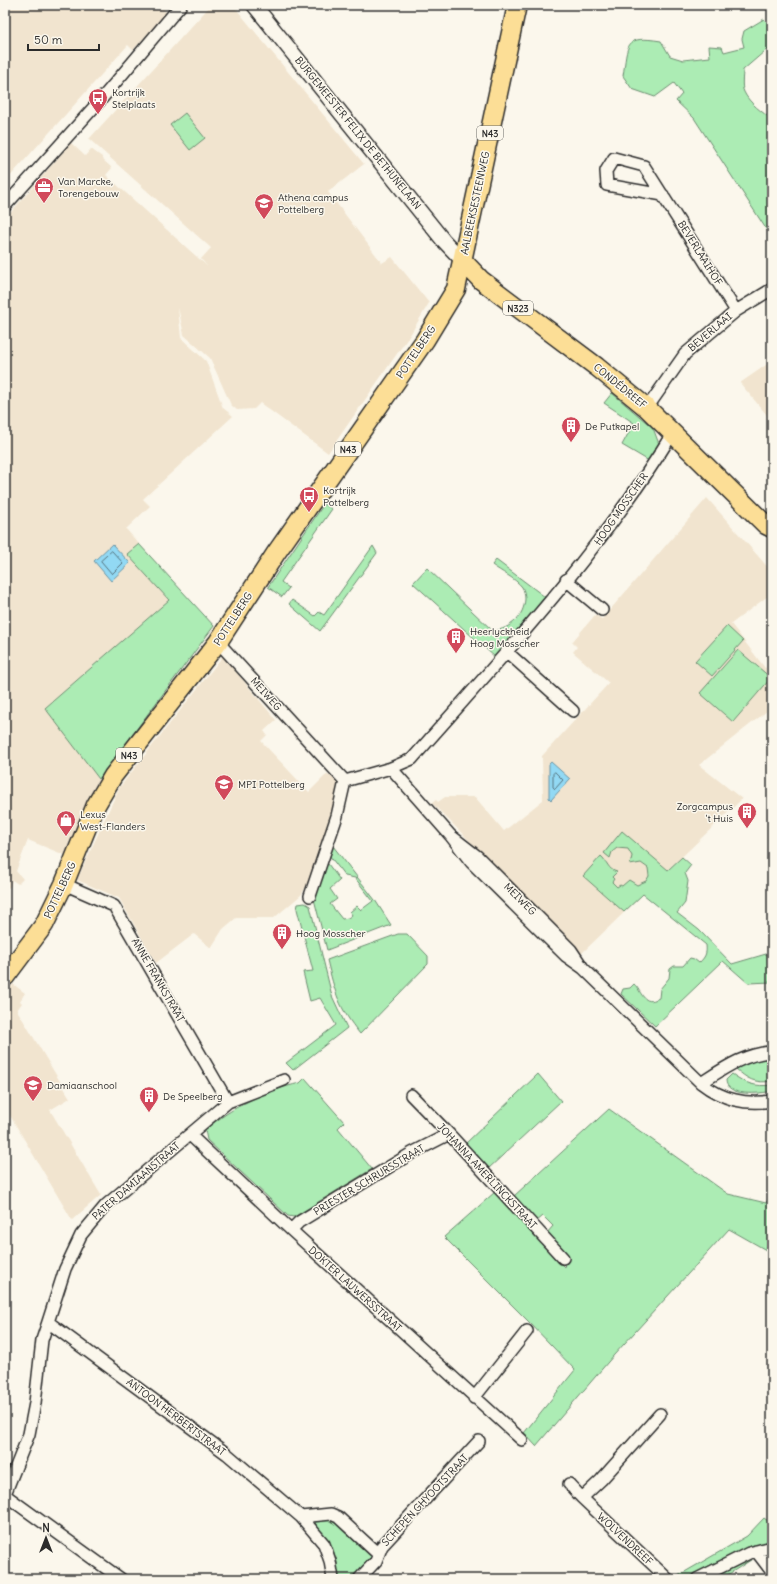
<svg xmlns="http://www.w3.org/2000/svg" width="777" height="1584" viewBox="0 0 777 1584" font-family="Delius,sans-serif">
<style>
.built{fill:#f1e4cf}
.green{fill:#acecb4;stroke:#6c8c70}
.water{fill:#92d9f4;stroke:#6993a4}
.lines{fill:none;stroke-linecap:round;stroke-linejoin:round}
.shore{stroke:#54717b;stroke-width:1}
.minor-casing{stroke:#2b2b2b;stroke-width:14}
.tertiary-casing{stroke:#2b2b2b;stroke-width:17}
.primary-casing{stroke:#2b2b2b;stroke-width:21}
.minor{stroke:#fbf7ec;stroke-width:11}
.tertiary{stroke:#fbf7ec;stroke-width:14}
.primary{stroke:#fcde96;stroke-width:18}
.labels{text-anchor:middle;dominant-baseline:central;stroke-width:3;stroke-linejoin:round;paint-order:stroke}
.shield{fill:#fbf7ec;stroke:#696865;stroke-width:1}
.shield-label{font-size:9px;font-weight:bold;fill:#2b2b2b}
.poi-label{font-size:10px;fill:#2b2b2b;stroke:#fbf7ec;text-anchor:start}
.street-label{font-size:10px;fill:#2b2b2b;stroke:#fbf7ec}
</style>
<rect width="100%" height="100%" fill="#fbf7ec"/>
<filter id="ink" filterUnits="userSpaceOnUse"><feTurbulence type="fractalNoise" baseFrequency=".025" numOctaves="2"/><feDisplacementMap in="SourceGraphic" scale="8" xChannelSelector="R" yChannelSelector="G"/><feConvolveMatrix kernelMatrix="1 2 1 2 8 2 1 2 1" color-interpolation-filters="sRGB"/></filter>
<g filter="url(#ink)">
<path class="built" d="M10 5H160L167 13 133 50 128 45 5 182V17Z
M211 5H233L364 164 328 192 382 263 392 257 429 303 410 335 328 453 260 403 254 409 237 410 231 405 210 358 184 335 178 307 181 338 206 361 223 408 233 416 143 499 150 506 126 529 139 544 127 554 170 600 46 708 99 779 67 856 28 840 16 871 23 879 18 884 12 880 10 887 5 889V219L71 143 85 156 91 149 102 157V159L112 168 106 175 207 266 201 259 211 248 89 139Z
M772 361V421L740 383Z
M707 498 772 572V593L731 624 765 668 772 663V707L699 765 742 799 581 954 432 803 436 800 438 802 445 797H475L504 831 543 800 542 756 609 683 573 652 577 647 572 642 595 615 602 619Z
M223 656 276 720 264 731 267 735 261 741 309 792 327 774 335 779 339 789 335 811 309 882 301 895 274 918H236L223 929 211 948 194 934 156 963 119 898 77 880 119 788Z
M13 984 25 993 20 1001 22 1003 17 1010 70 1098 50 1110 101 1195 72 1220 5 1107V994Z"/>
<path class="green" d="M764 19 772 27V47L765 51 743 70C743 76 741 86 744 92 749 103 763 113 772 119V163L770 165 769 175 772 186V238L694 118 676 101 682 94 674 83 655 97 632 89 623 76C628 44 624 35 661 41L670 56 683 60 710 57 709 46 722 47 724 52 744 47 742 39 744 31Z
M185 113 205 138 190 150 170 125Z
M612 393 653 428 659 444 649 461 622 445 634 423 604 403Z
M324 504 332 509 281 582 289 588 282 597 268 587Z
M139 544 214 626 99 779 45 708 169 600 127 554Z
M373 546 377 553 320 631 289 604 292 600 315 616 319 612 324 615Z
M496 560 545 597 496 658 413 583 427 568 493 631C511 629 524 616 525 599 525 595 524 590 522 587 515 578 501 572 492 565Z
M727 626 743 641 712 676 695 661Z
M738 650 771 678 733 722 700 693Z
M622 831 668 870 682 857 691 865 685 873 688 881 685 903 677 913 699 930 732 964 766 954 772 955V982L748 983 723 961 655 1026 621 994 623 989 630 988 634 984C642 991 643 1007 659 998L660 989 669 978 670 969 674 966H683L690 958 694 959 699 963C705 957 707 954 706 945L643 894 624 912 583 876 601 856C607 861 608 870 617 872L612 877 614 879 612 882 617 887 620 885 622 886 629 880 637 885 646 881 649 876 648 868 641 863 630 865 632 856 628 849 617 848 612 852 610 858 604 853Z
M333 846 375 900 391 925 327 950 314 899 325 860 340 880 330 889 337 899 330 904 342 919 348 918 352 915 350 912 357 906 361 910 373 901 355 878 345 876 329 855Z
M305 903 310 906 332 996 347 1028 293 1070 286 1063 336 1025 320 998 310 1001 303 972 313 971 297 909 298 904Z
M398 934H407L428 956V964L360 1034C339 1008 335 993 327 960Z
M772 1057V1081C755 1084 747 1079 735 1068L757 1060Z
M538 1074 561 1101 488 1169 465 1144Z
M732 1074C746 1084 755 1087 772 1085V1091C760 1094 726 1097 726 1080Z
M305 1078 344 1122 338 1128 372 1169 294 1217 288 1216 207 1140 205 1130C233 1106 265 1091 300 1083Z
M609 1109 728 1194 766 1203 772 1193V1246L768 1244 766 1250 729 1229 614 1355 536 1446 524 1433 575 1370 528 1321 444 1237 495 1192 565 1267 569 1255 547 1233 553 1226 543 1216 536 1222 514 1196Z
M334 1518 373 1554V1558L352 1579H337V1563L332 1546 315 1523V1520Z
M764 1518 772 1524V1565L752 1548 754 1558 721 1579H678L676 1577 747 1536Z"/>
<path class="water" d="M112 544 130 563 111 581 94 561Z
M551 762 570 779 551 800 549 798V764Z"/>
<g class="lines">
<path class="shore" d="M112 551 123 563 112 574 101 561Z
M555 772 563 780 555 789 553 787V774Z"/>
<defs>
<path id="minor" d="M663 195 607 185 606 171 614 158 644 166 736 311
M5 206 104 96 181 5
M647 408 685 354 736 311 772 289
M566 580 602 610
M218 642 345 781
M507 652 573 711
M391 768 450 835
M345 781 391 768 412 759C503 656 600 552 672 434
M64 884 114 906 228 1102
M310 896 337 816 345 781
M583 968 571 950 477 856 450 835 471 862 566 956 583 968 701 1083C723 1100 745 1105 772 1101
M701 1083C723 1069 745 1053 772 1052
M411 1095 449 1134 563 1258
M190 1135 291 1230 522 1440
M291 1230 299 1222 412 1153 449 1134
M48 1322 227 1454 301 1517 324 1544 330 1561 333 1579
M474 1398 527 1331
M569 1484 582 1498 601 1480 660 1414
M5 1494 29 1434 35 1403 42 1340 48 1322 65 1269 81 1235 106 1205 228 1102 284 1080
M5 1495 121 1579
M582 1498 668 1579
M301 1517 331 1514 338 1517 378 1554
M756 1551 772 1572
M359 1579 376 1561 382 1546 479 1441
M697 1579 749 1553 772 1547"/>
<path id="tertiary" d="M254 5 443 240 463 261"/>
<path id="primary" d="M463 261 481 280 597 367 647 408 766 525 772 528
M5 977 44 925 64 884 96 805 113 776 218 642 276 553 425 340 456 289 517 5"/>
</defs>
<use href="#minor" class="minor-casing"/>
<use href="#tertiary" class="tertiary-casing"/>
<use href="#primary" class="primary-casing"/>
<use href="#minor" class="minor"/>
<use href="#tertiary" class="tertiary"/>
<use href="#primary" class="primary"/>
</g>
</g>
<defs>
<symbol id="bus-pin" viewBox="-11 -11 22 30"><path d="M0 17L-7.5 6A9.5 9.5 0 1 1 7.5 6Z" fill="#d1495b" stroke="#fbf7ec"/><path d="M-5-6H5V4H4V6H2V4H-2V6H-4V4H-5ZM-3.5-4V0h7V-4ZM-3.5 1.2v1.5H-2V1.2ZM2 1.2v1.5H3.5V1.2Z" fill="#fff"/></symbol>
<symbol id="office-pin" viewBox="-11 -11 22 30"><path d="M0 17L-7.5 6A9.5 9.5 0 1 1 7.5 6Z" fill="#d1495b" stroke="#fbf7ec"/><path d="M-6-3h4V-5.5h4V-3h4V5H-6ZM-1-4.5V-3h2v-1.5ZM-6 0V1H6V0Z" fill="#fff"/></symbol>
<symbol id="school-pin" viewBox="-11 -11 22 30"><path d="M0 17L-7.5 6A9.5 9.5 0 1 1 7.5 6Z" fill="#d1495b" stroke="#fbf7ec"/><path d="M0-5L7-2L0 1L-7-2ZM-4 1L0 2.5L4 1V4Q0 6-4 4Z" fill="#fff"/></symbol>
<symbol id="building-pin" viewBox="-11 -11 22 30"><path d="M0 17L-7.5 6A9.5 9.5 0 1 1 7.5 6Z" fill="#d1495b" stroke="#fbf7ec"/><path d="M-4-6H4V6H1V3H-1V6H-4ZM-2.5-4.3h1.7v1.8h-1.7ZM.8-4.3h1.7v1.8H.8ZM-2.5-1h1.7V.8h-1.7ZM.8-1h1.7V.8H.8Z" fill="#fff"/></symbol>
<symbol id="shop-pin" viewBox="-11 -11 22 30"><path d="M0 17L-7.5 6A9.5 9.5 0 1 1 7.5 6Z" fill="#d1495b" stroke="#fbf7ec"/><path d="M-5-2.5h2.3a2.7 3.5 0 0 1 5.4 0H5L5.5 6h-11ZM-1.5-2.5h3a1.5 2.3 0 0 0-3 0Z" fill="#fff"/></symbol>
</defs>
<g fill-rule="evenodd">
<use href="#bus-pin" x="87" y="87" width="22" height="30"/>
<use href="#office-pin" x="33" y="176" width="22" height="30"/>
<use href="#school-pin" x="253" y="192" width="22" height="30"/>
<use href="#building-pin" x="560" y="415" width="22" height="30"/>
<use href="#bus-pin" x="298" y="485" width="22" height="30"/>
<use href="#building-pin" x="445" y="626" width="22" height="30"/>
<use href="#school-pin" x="213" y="773" width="22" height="30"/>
<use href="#building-pin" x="736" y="801" width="22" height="30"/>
<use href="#shop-pin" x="55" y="809" width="22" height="30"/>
<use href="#building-pin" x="271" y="922" width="22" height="30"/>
<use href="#school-pin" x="22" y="1074" width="22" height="30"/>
<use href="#building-pin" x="138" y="1085" width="22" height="30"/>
</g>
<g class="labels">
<g class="shield">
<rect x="477" y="126" width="26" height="14" rx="3"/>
<rect x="503" y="301" width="30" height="14" rx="3"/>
<rect x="335" y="442" width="26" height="14" rx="3"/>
<rect x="116" y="748" width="26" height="14" rx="3"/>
</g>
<g class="shield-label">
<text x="490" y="133">N43</text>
<text x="518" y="308">N323</text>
<text x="348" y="449">N43</text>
<text x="129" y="755">N43</text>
</g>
<g class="poi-label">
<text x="112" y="92">Kortrijk<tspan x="112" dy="12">Stelplaats</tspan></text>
<text x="58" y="181">Van Marcke,<tspan x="58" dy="12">Torengebouw</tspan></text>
<text x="278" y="197">Athena campus<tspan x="278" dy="12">Pottelberg</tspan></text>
<text x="585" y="426">De Putkapel</text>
<text x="323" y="490">Kortrijk<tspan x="323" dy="12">Pottelberg</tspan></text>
<text x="470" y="631">Heerlyckheid<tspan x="470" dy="12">Hoog Mosscher</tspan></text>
<text x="238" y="784">MPI Pottelberg</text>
<text x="733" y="806" text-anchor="end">Zorgcampus<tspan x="733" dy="12">'t Huis</tspan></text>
<text x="80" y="814">Lexus<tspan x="80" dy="12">West-Flanders</tspan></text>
<text x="296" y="933">Hoog Mosscher</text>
<text x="47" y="1085">Damiaanschool</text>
<text x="163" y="1096">De Speelberg</text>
</g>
<g class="street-label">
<text transform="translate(358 133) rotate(51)">BURGEMEESTER FELIX DE BETHUNELAAN</text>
<text transform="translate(475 203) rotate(-78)">AALBEEKSESTEENWEG</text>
<text transform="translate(700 253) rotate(58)">BEVERLAAIHOF</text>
<text transform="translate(710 332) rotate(-40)">BEVERLAAI</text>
<text transform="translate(416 352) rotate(-56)">POTTELBERG</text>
<text transform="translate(620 386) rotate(39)">CONDÉDREEF</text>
<text transform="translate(621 509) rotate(-55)">HOOG MOSSCHER</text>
<text transform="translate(233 619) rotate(-57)">POTTELBERG</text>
<text transform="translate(266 694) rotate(48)">MEIWEG</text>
<text transform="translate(60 890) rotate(-65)">POTTELBERG</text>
<text transform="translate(520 899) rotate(45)">MEIWEG</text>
<text transform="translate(158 980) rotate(60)">ANNE FRANKSTRAAT</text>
<text transform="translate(487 1176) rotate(47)">JOHANNA AMERLINCKSTRAAT</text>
<text transform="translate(369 1180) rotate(-31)">PRIESTER SCHRURSSTRAAT</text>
<text transform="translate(136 1181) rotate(-41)">PATER DAMIAANSTRAAT</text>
<text transform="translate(355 1289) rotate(42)">DOKTER LAUWERSSTRAAT</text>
<text transform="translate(176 1417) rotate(37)">ANTOON HERBERTSTRAAT</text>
<text transform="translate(425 1500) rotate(-47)">SCHEPEN GHYOOTSTRAAT</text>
<text transform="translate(625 1539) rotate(43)">WOLVENDREEF</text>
</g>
</g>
<rect width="777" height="1584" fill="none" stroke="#fbf7ec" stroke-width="20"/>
<rect x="10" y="10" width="757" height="1564" fill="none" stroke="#2b2b2b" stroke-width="1.5" filter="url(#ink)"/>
<g transform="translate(46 1538)" stroke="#fbf7ec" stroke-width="3" paint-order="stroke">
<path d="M0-3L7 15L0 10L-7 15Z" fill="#2b2b2b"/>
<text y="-6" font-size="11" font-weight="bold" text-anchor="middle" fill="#2b2b2b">N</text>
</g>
<path d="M28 44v6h71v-6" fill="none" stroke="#2b2b2b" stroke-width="2"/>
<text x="34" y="44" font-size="12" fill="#2b2b2b" stroke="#fbf7ec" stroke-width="3" paint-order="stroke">50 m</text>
</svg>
